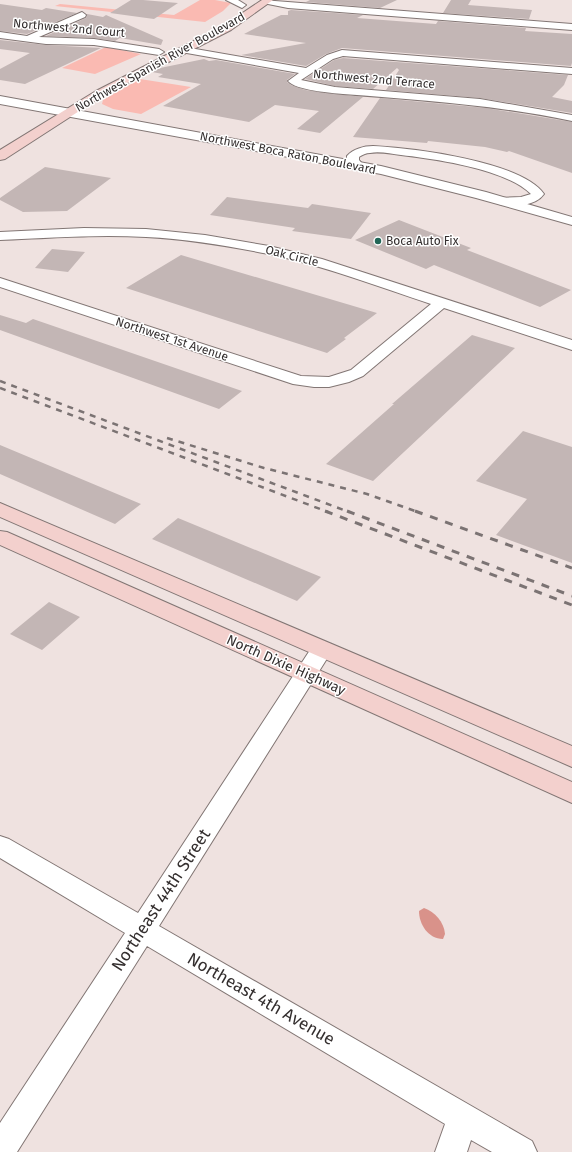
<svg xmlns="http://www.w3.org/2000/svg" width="572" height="1152" viewBox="0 0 572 1152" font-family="'Fira Sans',sans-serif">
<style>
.green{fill:#fabab2}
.water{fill:#d9928a}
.building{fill:#c3b6b5}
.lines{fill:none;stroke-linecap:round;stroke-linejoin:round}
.minor-casing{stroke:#827674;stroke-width:2}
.tertiary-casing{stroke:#827674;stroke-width:2}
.secondary-casing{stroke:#827674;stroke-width:2}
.minor{fill:#fff;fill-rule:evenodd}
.tertiary{fill:#fff;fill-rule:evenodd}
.secondary{fill:#f3d0cd;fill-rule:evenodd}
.rail-far1{stroke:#7b7373;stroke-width:2.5;stroke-dasharray:6 6;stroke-linecap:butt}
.rail{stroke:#7b7373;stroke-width:3;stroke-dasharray:8 8;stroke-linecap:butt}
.poi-dot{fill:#216657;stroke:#fff;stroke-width:1.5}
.labels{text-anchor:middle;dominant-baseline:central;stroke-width:3;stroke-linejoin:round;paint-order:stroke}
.far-street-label{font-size:12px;fill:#342f2f;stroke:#fff}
.far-poi-label{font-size:12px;fill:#342f2f;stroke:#fff;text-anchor:start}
.street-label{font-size:14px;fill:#342f2f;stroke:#fff}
.near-street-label{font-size:17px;fill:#342f2f;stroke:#fff}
</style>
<rect width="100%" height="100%" fill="#efe2e0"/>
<path class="green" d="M200 0H215L231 3 223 11 205 22 55 6 60 4 174 15Z
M106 47 141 54 95 74 62 68Z
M140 79 191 87 141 114 113 109 102 104 103 100Z"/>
<path class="water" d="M424 908C435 912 444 922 445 934L443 939C428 939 419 924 419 911Z"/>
<path class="building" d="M131 0H143L178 3 154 19 110 13Z
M310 0H397L380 8 306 2Z
M451 0H471L468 5 532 10 529 19 443 13Z
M0 4 42 10 46 8 77 13 27 34 0 31Z
M291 10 363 15 357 18 436 24 438 21 526 28 525 31 572 34V63L571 66 342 48 326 54 306 66 241 55 306 43 244 34 281 15H288V11Z
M87 14 103 17 106 15 163 40 161 45 120 38 115 41 94 38 46 36 86 18Z
M0 40 46 45 101 48 25 84 0 80V69L30 53 0 49Z
M343 58 568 75 564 85 552 97 572 101V113L480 98 386 90 399 70 397 68 373 89 335 86 305 79 334 60Z
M204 59 209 61 216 60 295 74 287 80V82L291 85 305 90 363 97 320 133 297 129 319 111 275 105 249 122 163 106 201 84 158 77 163 74 152 72 160 68Z
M380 98 486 108 572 122V173L509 151 507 152 485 147 428 141 427 143 353 137Z
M45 167 111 178 67 211 23 212 0 200V198Z
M227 197 308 208 312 204 371 213 351 239 292 231 295 228 210 215Z
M399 220 471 248 467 250 571 290 540 307 434 265 426 269 355 240Z
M52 249 85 252 68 272 35 268Z
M181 255 377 313 344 338 346 339 327 353 126 288Z
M0 315 26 323 33 319 242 391 219 409 0 330Z
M472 335 515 348 373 481 326 464 394 404H392Z
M523 431 572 447V563L496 535 527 499 476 481Z
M0 445 141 504 115 524 0 474Z
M178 518 321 577 297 601 152 539Z
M49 602 80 617 42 650 10 634Z"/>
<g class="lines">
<defs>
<path id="minor" d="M226 0H238L246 5 242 8Z
M262 0 572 24V30L288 8 263 3Z
M82 12 86 15 85 17 39 37 94 39 159 49 164 52 159 55 94 45 46 44 0 38V32L27 36Z
M184 47 306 68 327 55 342 50 572 68V74L343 56 333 59 301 80 335 87 480 99 572 115V121C496 105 420 100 343 94 331 93 295 90 288 81L299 73 181 52 179 50Z
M373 146C412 148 521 161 544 194 535 207 512 207 499 204L497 201 499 198 521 197 531 194C506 169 435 159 401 155 391 154 380 151 370 153 366 153 362 155 359 157V160L364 166 362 169C355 170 351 167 347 161V156C353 149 364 146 373 146Z
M84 228 146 229 205 235 269 246 322 259 572 340V350L444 308 363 376 349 382 329 387H314L293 384 0 287V278L301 376 329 377 351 370 431 304C377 286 324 266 269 254 228 246 187 239 146 237 97 234 48 238 0 240V232Z
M322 642 330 644 333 649 159 926 532 1141 537 1152H492L471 1140 467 1152H435L445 1124 147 946 17 1152H0V1123L125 933 0 858V836L9 839 138 913 314 644Z"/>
<path id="tertiary" d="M0 96 381 166 486 192 572 217V225L476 198 381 174 0 104Z"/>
<path id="secondary" d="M262 0H273L231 30 104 95 5 159 0 160V150L96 91 223 26Z
M0 503 572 746V767L0 517Z
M0 531 7 532 572 782V803L0 545Z"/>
</defs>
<use href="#minor" class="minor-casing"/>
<use href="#tertiary" class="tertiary-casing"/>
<use href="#secondary" class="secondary-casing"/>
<use href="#minor" class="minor"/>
<use href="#tertiary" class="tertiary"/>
<use href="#secondary" class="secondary"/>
<path class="rail-far1" d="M0 381 349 512
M0 388 328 512
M167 438 264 468 367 494 418 512"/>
<path class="rail" d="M325 511 572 605
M347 511 572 596
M415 511 572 568"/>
</g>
<circle class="poi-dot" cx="378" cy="241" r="4"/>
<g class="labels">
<g class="far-street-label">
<text transform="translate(69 28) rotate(5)">Northwest 2nd Court</text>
<text transform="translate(160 62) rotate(-29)">Northwest Spanish River Boulevard</text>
<text transform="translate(374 79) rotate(5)">Northwest 2nd Terrace</text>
<text transform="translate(288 153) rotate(11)">Northwest Boca Raton Boulevard</text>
<text transform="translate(292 256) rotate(14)">Oak Circle</text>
<text transform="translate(172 339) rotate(18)">Northwest 1st Avenue</text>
</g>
<g class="far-poi-label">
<text x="386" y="241">Boca Auto Fix</text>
</g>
<g class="street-label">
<text transform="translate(286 665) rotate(24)">North Dixie Highway</text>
</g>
<g class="near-street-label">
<text transform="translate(161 900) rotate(-57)">Northeast 44th Street</text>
<text transform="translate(261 999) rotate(30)">Northeast 4th Avenue</text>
</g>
</g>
</svg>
